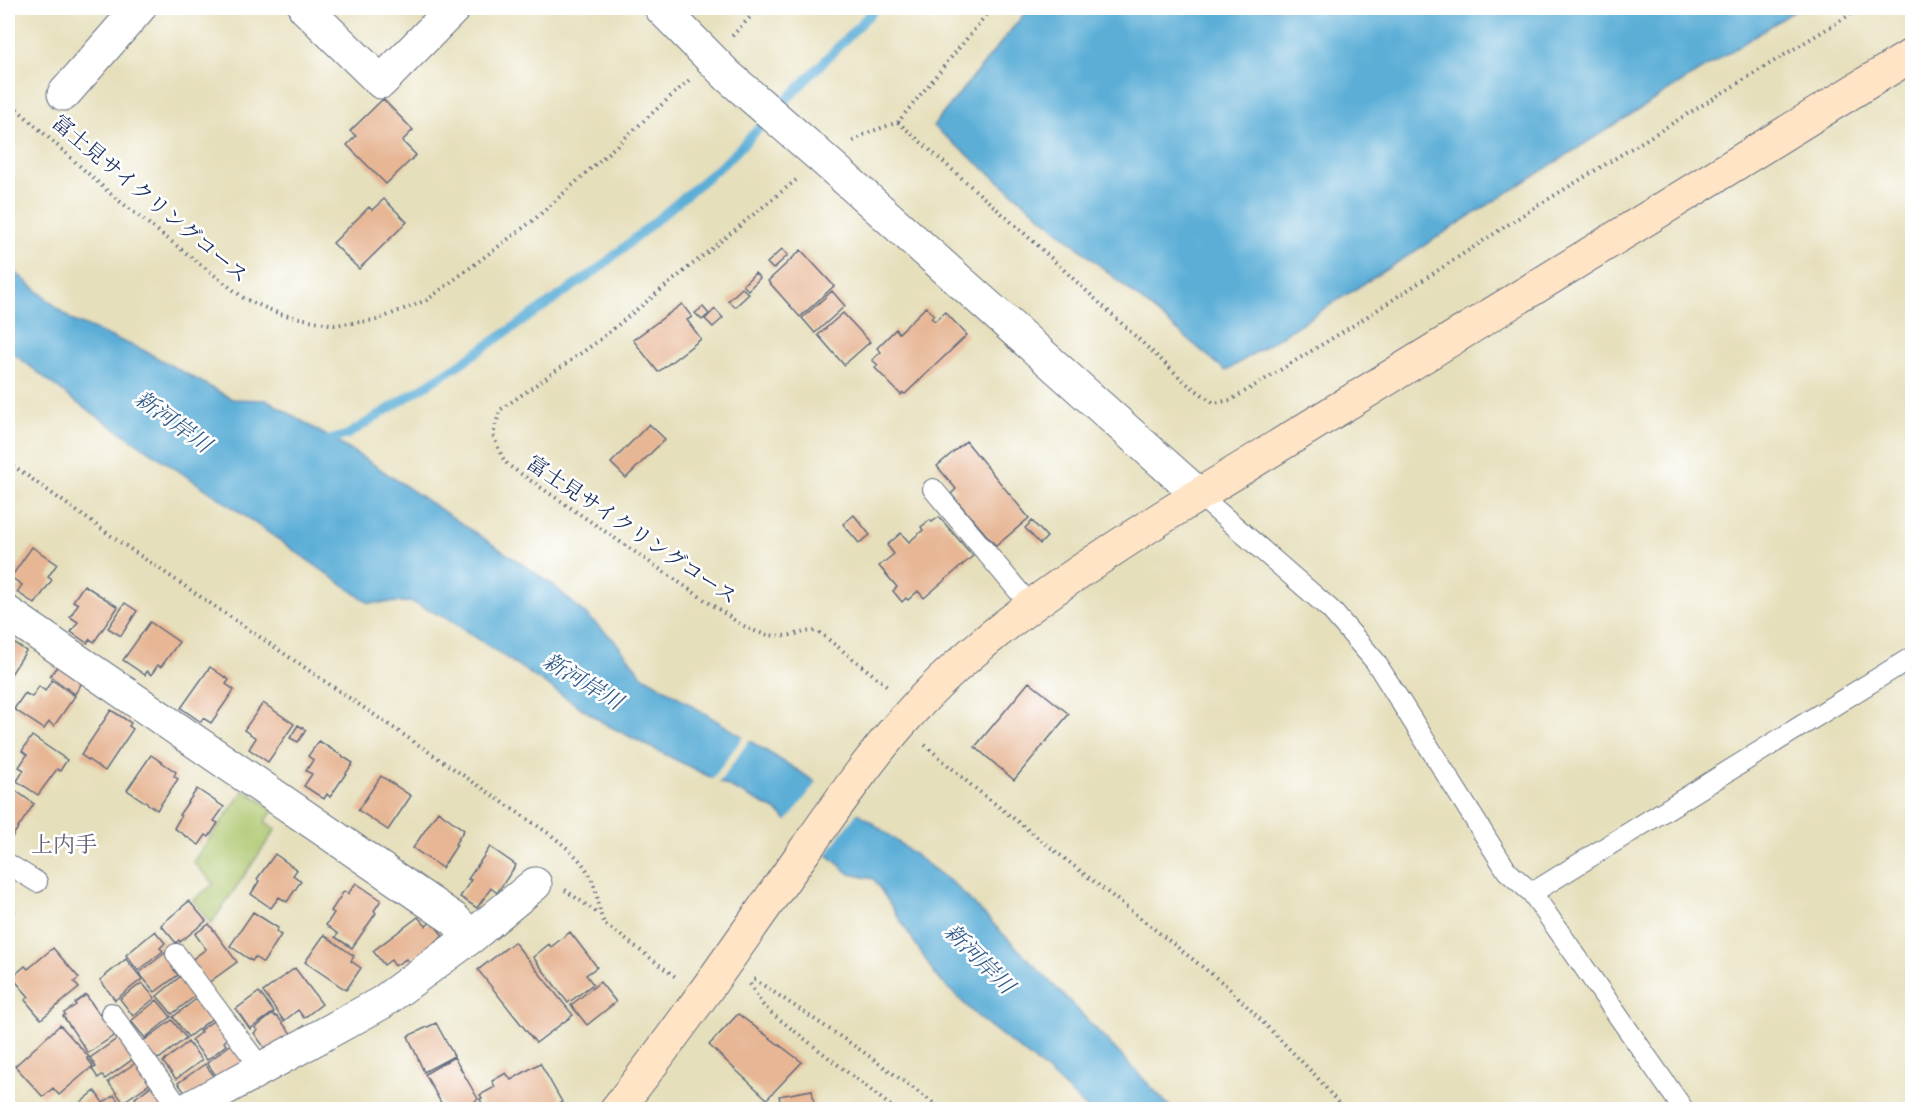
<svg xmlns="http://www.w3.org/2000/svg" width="1920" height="1117" viewBox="0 0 1920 1117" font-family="Vollkorn,'Noto Serif JP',serif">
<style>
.green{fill:#acc56b;stroke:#647a64;stroke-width:1.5}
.water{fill:#5caed7;stroke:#3c6e9a;stroke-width:1.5}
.pier{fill:#e6dfbb}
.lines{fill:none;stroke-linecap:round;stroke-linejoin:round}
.stream{stroke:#5caed7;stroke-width:9}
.building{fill:#e7b694}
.lane-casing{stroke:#626d7f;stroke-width:22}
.street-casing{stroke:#626d7f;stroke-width:35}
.secondary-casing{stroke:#626d7f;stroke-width:35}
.path{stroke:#626d7f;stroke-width:4;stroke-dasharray:1.5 4.5;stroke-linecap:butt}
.lane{stroke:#fff;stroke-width:20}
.street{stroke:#fff;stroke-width:33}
.secondary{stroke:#ffe4c6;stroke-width:33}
.labels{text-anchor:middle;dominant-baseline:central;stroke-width:5;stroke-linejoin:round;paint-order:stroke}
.street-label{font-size:21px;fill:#1b2f5e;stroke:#fff}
.water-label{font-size:22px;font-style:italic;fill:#325b88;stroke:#fff}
.neighbourhood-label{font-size:22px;fill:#625e71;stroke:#fff}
</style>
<rect width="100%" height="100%" fill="#fff"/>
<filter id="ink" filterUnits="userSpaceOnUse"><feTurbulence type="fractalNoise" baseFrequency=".0167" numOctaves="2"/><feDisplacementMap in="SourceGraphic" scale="12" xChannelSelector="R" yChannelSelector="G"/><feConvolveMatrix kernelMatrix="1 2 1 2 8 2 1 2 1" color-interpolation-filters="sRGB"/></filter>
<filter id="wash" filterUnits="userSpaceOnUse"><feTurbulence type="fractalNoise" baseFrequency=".008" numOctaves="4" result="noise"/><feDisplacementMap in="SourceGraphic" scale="24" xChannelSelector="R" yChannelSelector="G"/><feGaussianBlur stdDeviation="1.35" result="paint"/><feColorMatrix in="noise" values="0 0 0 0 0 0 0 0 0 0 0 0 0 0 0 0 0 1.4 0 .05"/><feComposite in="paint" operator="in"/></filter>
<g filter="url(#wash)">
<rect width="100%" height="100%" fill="#e6dfbb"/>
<path class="green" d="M244 790 274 809 265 822 276 829 211 924 193 900 214 884 193 862Z"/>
<path class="water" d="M1029 8H1799L1226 371 933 126Z
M8 266 73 321 143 350 232 399 267 400 365 459 552 584 614 640 642 675 802 773 874 824 955 885 1076 1008 1172 1109H1088L1042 1067 977 1016 936 976 874 879 850 874 775 810 607 725 448 619 412 602 369 603 222 500 73 400 8 349Z"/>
<path class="pier" d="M745 734 751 738 718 784 711 781Z
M818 780 859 810 825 857 786 823Z"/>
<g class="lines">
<path class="stream" d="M319 443 347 435 457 366 597 270 728 160 876 8"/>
</g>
<g id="blocks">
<path class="building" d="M383 99 413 130 402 141 416 155 386 184 347 145 356 136 350 131Z
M384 199 407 222 359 269 333 243 369 207 372 210Z
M782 249 788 255 773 269 767 263Z
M801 250 834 286 800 317 768 281Z
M755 273 760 278 748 290 743 285Z
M742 288 749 294 735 307 728 301Z
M832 291 845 306 815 333 802 318Z
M682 304 692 317 687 320 701 339 658 372 633 340Z
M703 307 709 314 702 320 695 313Z
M926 307 934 315 931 318 935 321 945 312 967 335 905 394 903 393 901 395 875 368 878 365 872 360 881 352 877 348 896 329 899 333Z
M715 309 723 318 713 327 705 319Z
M843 313 870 342 844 365 818 335Z
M649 424 665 439 626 478 611 463Z
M966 441 1029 518 996 546 951 494 956 489 937 466Z
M854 515 870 535 859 543 843 524Z
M939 517 973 556 924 598 918 591 908 600 906 598 902 602 893 591 897 587 879 566 894 554 887 545 901 533 909 542 923 530 921 527 930 520 932 522Z
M1032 521 1047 537 1040 544 1025 528Z
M32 547 57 564 48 577 52 580 35 604 17 592 22 585 11 577Z
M84 585 118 607 94 642 90 639 87 643 71 632 78 622 70 617 78 604 73 601Z
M125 603 137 611 121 636 108 628Z
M150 622 179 642 161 667 158 665 151 675 147 671 145 675 123 660Z
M8 639 26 651 8 679Z
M59 664 83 681 75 694 50 676Z
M210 667 229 680 226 684 234 690 211 723 203 718 201 722 181 708Z
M52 680 75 696 54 726 49 722 44 729 14 709 25 693 32 697 39 686 45 691Z
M1029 682 1069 714 1014 780 975 747Z
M263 703 294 724 268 762 249 749 256 738 244 730Z
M111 710 131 723 129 726 133 729 105 771 81 755Z
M298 725 306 730 298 742 290 738Z
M32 736 67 760 60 771 57 769 38 795 17 781 24 770 19 767 27 755 22 751Z
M319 741 353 763 330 797 327 794 324 799 304 786 312 774 306 771 313 760 308 756Z
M151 755 176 772 174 776 178 779 157 810 127 790Z
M381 776 411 796 388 830 358 810Z
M8 785 34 804 8 843Z
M197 789 224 807 214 821 218 823 209 837 206 835 199 845 174 828 181 816 179 815Z
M438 811 464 830 455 844 457 845 442 868 413 848Z
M490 847 516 865 497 893 491 888 477 908 460 897 471 880 468 879Z
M275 854 297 870 293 875 301 881 287 902 279 897 271 908 251 894 259 881 257 879Z
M356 883 381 900 374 911 376 913 352 948 335 937 338 934 326 925 334 913 331 911 344 891 348 894Z
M189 901 206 921 180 942 179 940 176 943 161 925Z
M8 906 15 911 8 922Z
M253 912 278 928 276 932 281 935 263 963 255 957 252 961 230 946Z
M418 917 426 926 432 921 443 936 409 962 406 959 395 966 391 960 384 965 373 951Z
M209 924 237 962 208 983 190 961 206 949 195 934Z
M155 931 165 943 160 948 163 951 138 971 126 955Z
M570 932 597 967 586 975 593 984 568 1003 533 957 549 944 551 947Z
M324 935 354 956 351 961 361 968 346 990 305 962Z
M514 942 573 1015 536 1043 478 970Z
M53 948 79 978 74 982 79 988 41 1019 25 1000 29 997 12 977 25 966 28 969Z
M165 953 175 964 172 967 178 975 155 992 139 973Z
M126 959 142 979 115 1000 100 980Z
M295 968 322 1004 304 1018 298 1010 284 1021 263 992Z
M182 975 198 994 172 1014 157 996Z
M600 982 616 1002 587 1025 571 1005Z
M142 983 155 998 133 1016 120 999Z
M259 992 274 1012 250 1029 236 1009Z
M86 995 102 1018 107 1015 115 1035 88 1053 63 1016 65 1015 64 1013 76 1005 75 1003Z
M200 996 215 1016 188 1037 173 1017Z
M157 1000 171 1017 145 1038 131 1021Z
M273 1014 276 1017 277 1016 293 1036 269 1054 254 1033 258 1030 255 1028Z
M738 1014 802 1062 767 1099 709 1045Z
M216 1019 225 1030 222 1032 227 1039 224 1042 226 1045 207 1060 191 1040 201 1032 199 1031Z
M172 1020 186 1038 160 1058 155 1059 142 1042Z
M436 1023 454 1056 424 1072 408 1036Z
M60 1025 89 1057 87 1058 93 1066 59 1095 53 1088 43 1097 15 1066Z
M118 1038 133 1059 105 1079 102 1075 98 1078 92 1069 96 1067 90 1058Z
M188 1042 202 1060 176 1079 163 1062Z
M234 1042 248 1060 220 1081 207 1063Z
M454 1057 478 1099 475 1101 476 1103 464 1110H445L425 1074Z
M138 1061 151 1083 123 1102 108 1082Z
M540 1063 562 1102 548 1110H485L480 1099 482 1098 480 1095 495 1087 492 1081 506 1073 511 1080Z
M205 1064 217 1080 188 1097 178 1083Z
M155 1083 167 1106 162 1110H125L137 1101 135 1098Z
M812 1090 815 1110H782L779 1096Z
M95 1091 103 1103 114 1095 124 1110H71Z"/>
</g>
</g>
<g filter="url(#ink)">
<use href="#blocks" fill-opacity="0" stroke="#626d7f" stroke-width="1.5"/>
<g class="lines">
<defs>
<path id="lane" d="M933 489 1031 606
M1199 495 1331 610 1375 661 1507 871 1532 893 1684 1110
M8 864 37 882
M1532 893 1912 657
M176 954 261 1068
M111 1013 181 1110"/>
<path id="street" d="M305 8 381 82 454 8
M661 8 728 76 821 157 1199 495
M64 94 139 8
M8 613 454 919 471 937
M186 1110 381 1003 471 937 535 884"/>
<path id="secondary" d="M616 1110C683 1026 743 937 805 850 836 807 866 763 901 723 974 639 1069 577 1163 517L1912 55"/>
</defs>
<use href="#lane" class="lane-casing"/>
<use href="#street" class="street-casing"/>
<use href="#secondary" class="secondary-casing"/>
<path class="path" d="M732 36 759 8
M8 101 113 196 245 299 280 314 334 325 376 320 427 300 535 219 689 80
M898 122 1025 234 1186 383 1214 403 1231 400 1354 325 1529 211 1861 8
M853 141 867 133 898 122 992 8
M796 180 597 342 500 410 493 435 502 457 508 465 740 624C757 633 771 638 791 635 802 633 808 630 819 632L890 688
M8 462 117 540 551 835C571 851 587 863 595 888 599 901 598 912 605 924L677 978
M925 745 971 785 1228 987 1316 1076 1344 1110
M565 890 599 914
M754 979 862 1051 943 1110
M750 984 761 1003 770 1012 896 1110"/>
<use href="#lane" class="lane"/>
<use href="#street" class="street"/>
<use href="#secondary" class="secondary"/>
</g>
</g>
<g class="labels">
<g class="street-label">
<text transform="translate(149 200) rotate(40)">富士見サイクリングコース</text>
<text transform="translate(631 531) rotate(34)">富士見サイクリングコース</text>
</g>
<g class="water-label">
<text transform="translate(172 423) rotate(36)">新河岸川</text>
<text transform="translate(582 683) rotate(31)">新河岸川</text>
<text transform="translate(978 960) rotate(45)">新河岸川</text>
</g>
<g class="neighbourhood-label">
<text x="64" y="846">上内手</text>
</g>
</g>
<rect width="1920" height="1117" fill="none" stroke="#fff" stroke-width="30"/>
</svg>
